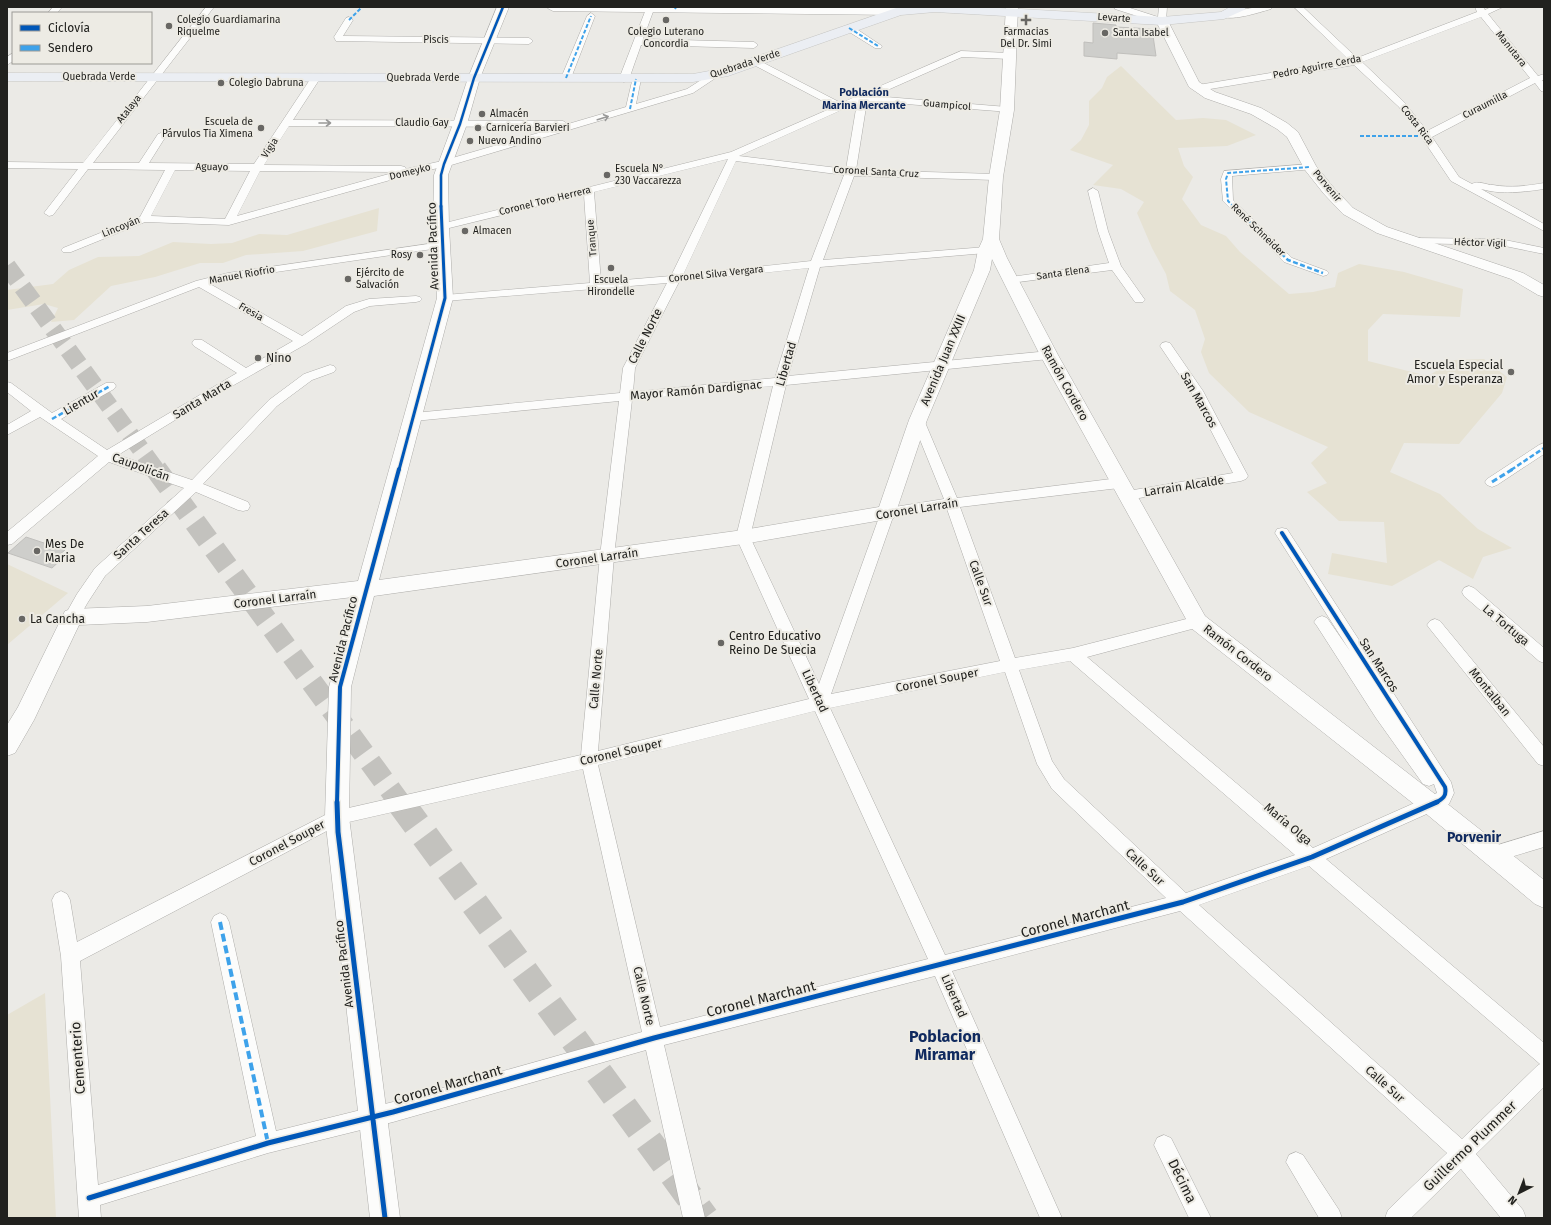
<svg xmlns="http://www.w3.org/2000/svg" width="1551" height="1225" viewBox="0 0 1551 1225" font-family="'Fira Sans',sans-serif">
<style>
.green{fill:#e6e2d3}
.building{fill:#cececb;stroke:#c0bfbc}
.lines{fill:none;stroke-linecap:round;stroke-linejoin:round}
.highway-tunnel-far2{stroke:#c3c2be;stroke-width:18;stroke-dasharray:18 8;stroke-linecap:butt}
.highway-tunnel-far1{stroke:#c3c2be;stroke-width:22;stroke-dasharray:22 11;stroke-linecap:butt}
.highway-tunnel{stroke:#c3c2be;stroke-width:28;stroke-dasharray:28 14;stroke-linecap:butt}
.street-casing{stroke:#aeadaa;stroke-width:1}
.secondary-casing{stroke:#aeadaa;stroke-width:1}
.primary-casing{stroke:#c7c7c5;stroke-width:1}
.street{fill:#fcfcfb;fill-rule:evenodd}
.secondary{fill:#fcfcfb;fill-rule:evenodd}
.primary{fill:#ebeef3;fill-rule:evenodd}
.quiet-far3{stroke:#3ea2ea;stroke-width:2;stroke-dasharray:4 2;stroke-linecap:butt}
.quiet-far2{stroke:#3ea2ea;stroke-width:2.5;stroke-dasharray:5 2.5;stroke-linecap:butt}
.quiet-far1{stroke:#3ea2ea;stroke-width:3;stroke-dasharray:6 3;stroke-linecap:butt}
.quiet{stroke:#3ea2ea;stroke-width:4;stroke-dasharray:8 4;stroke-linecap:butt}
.cycleway-far3-casing{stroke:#edebe4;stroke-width:4}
.cycleway-far2-casing{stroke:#edebe4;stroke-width:5}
.cycleway-far1-casing{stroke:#edebe4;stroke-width:6}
.cycleway-casing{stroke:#edebe4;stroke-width:8}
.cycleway-far3{stroke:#0057b8;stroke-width:2.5}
.cycleway-far2{stroke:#0057b8;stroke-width:3}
.cycleway-far1{stroke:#0057b8;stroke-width:4}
.cycleway{stroke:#0057b8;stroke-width:5}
.oneway{stroke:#999998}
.poi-dot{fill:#686764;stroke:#edebe4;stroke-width:1.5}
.labels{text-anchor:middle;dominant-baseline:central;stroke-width:4;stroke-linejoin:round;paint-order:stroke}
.far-street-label{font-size:10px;fill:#21211e;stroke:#edebe4}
.far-poi-label{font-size:10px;fill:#21211e;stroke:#edebe4;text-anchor:start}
.far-neighbourhood-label{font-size:11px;font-weight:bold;fill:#102a5f;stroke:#edebe4}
.street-label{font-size:12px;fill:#21211e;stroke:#edebe4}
.poi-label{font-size:12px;fill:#21211e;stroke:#edebe4;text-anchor:start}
.quarter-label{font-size:14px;font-weight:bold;fill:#102a5f;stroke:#edebe4}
.near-street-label{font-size:14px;fill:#21211e;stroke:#edebe4}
.near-neighbourhood-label{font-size:16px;font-weight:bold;fill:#102a5f;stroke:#edebe4}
</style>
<rect width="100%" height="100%" fill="#ebeae6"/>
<path class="green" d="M1121 66 1176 120 1203 118 1226 120 1256 135 1227 146 1178 148 1184 166 1193 177 1182 199 1201 225 1226 236 1240 252 1289 294 1313 292 1335 287 1338 273 1359 264 1404 272 1463 289 1460 317 1383 314 1368 330V361L1428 376 1454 360 1484 359 1507 377 1502 393 1459 444 1404 443 1390 472 1440 494 1478 529 1512 548 1483 557 1473 579 1439 560 1392 586 1328 574 1332 553 1387 563 1384 522 1339 521 1307 492 1327 483 1311 463 1328 447 1249 412 1209 373 1201 352 1205 339 1195 310 1170 291 1166 274 1152 248 1137 213 1144 202 1121 189 1093 185 1113 165 1070 150 1081 140 1089 125V101L1102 88 1107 77Z
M379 208 377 231 303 251 246 255 223 263H200L155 277 111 286 74 320 51 322 58 308 44 304 7 310V290L53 284 69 270 98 257 139 256 173 242 211 244 232 243 259 234 287 235Z
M7 564 68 593 7 645Z
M45 993 56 1218H7V1015Z"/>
<path class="building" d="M1093 23 1116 25V27L1152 29 1156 56 1117 53V59L1084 56V42L1093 43Z
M26 537 65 550 59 555 64 557 52 568 8 553Z"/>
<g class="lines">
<path class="highway-tunnel-far2" d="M7 266 156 470"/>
<path class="highway-tunnel-far1" d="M156 469 400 803"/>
<path class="highway-tunnel" d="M400 802 705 1218"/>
<defs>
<path id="street" d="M53 7H62L57 13H48Z
M206 7H214L93 163H139L158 134 161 133 166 136 149 163 254 164 313 75 316 74 321 77 293 120 563 121 568 124 626 107 633 77 636 76 641 79 636 104 687 89 712 73H718L720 75 693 93 448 166 419 172 229 225 145 222 71 252H63L61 250 63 248 140 217 165 170 88 169 53 215 49 216 44 213 78 169 7 168V162L83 163ZM289 126 559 127 442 161 406 169 405 167 401 166 264 165ZM175 170 250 171 225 219 151 216ZM260 171 396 172 237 216Z
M648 7H653L654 9 643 39 754 42 758 45 754 48 641 45 629 79 624 82 621 81 619 79 646 9Z
M1114 7H1127L1158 17 1159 7H1167L1166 21 1165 23H1159L1115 9Z
M1258 7H1272L1271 9C1260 12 1228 23 1220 15 1222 13 1251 8 1258 7Z
M1294 7H1303L1357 58 1477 12 1475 7H1483L1485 10 1491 7H1503L1488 14 1538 76 1544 74V80H1542L1544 83V92L1541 91 1535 83 1432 137 1459 177 1472 184C1478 180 1486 185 1493 185 1510 188 1527 186 1544 183V189C1523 192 1502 195 1481 189L1544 224V231L1451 181 1422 138 1399 107 1354 65 1198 91 1195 90 1193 88 1195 86 1198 85 1349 60ZM1481 17 1530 78 1427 131 1405 103 1362 62Z
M591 13 595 16 571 78 569 80H563L561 78 587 16Z
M349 17 353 20 343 36 529 38 533 41 529 44 336 41 334 37 346 18Z
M849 25 852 26 882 46 881 48H875L846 30 845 28 846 26Z
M961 51 1010 53 1014 56 1010 59 962 57 874 96 1007 107 1010 108 1012 110 1010 112 867 101 856 170 996 174 1001 177 996 180 854 176 823 260 986 247 992 250 986 253 820 267 788 376 1049 351 1053 352 1055 355 1053 358 1049 359 786 385 750 537 819 684 882 509 944 499 912 420 913 417 918 416 923 417 924 420 957 498 1119 478 1124 480 1126 483 1124 486 1119 488 960 507 1015 658 1073 648 1198 616 1203 618 1206 622 1203 626 1087 657 1313 848 1437 793 1434 784 1429 786 1423 784 1376 718 1317 626 1314 622 1317 618 1322 616 1327 618 1350 651 1275 533 1277 529 1282 528 1287 529 1451 782 1454 793 1449 804 1326 859 1544 1043V1087L1476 1154 1523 1210 1526 1218H1501L1461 1169 1411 1218H1385L1388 1210 1447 1153 1180 911 952 971 1062 1218H1040L935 976 664 1045 705 1218H683L646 1050 393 1122 268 1153 100 1205 101 1218H79L61 956 52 900 55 894 61 891 67 894 70 900 77 942 331 812 581 755 600 556 619 401 414 421 409 420 408 417 409 414 414 413 620 393 623 368 667 283 445 301 441 300 439 298 441 296 445 295 590 283 584 195 441 230 436 227 437 225 731 152 834 107 752 64 750 62 752 60H758L841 103ZM857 103 846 169 739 156ZM728 159 671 276 601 282 594 192ZM736 161 844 175 811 261 683 275ZM809 268 775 378 633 392 635 368 679 282ZM773 386 736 537 809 699 598 751 614 556 632 400ZM947 509 1000 661 831 694 893 517ZM1070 661 1295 855 1186 893 1064 779 1052 761 1019 670ZM1005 672 1037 764 1052 789 1166 898 945 955 830 708ZM815 711 928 959 660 1027 598 765ZM583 769 642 1032 393 1102 276 1131 229 922 226 916 220 913 214 916 211 922 256 1136 98 1185 80 961 340 824ZM1309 866 1540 1064 1537 1066 1462 1139 1199 905Z
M13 53V61L7 65V57Z
M1310 164 1315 167 1314 169 1232 176 1233 200 1292 258 1327 271 1329 273 1327 275 1323 276 1284 262 1223 201 1221 179 1224 171Z
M1093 188 1098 191 1108 231 1121 266 1145 300 1143 302H1135L1112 270 1011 283 1007 282 1005 280 1007 278 1011 277 1109 263 1098 231 1088 191Z
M1414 238 1500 239 1544 248V254L1500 245 1410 243 1409 241 1410 239Z
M442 242 448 245 446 247 228 279 210 284 302 336 346 306 369 299 416 296 420 297 422 299 420 301 416 302 370 306 354 312 306 344 211 398 118 455 192 480 269 400 304 374 330 365 334 366 336 369 334 372 312 380 277 406 203 484 248 502 250 506 248 510 243 511 238 510 196 492 105 576 88 602 77 621 72 623 67 621 64 617 77 594 95 568 184 488 109 462 12 544 7 545V532L98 456 40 417 7 435V425L31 411 7 392V382L11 383 52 413 106 383H114L116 386 114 389 61 419 107 450 237 373 194 346 192 343 194 340H202L246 368 293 341 199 287 7 361V353L196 281 228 273Z
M1166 342 1170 343 1203 391 1248 476 1246 479 1241 481 1127 500 1122 498 1120 495 1122 492 1233 473 1191 392 1160 346 1162 343Z
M1544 443V454L1497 485 1492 487 1487 485 1485 482 1487 479 1539 445Z
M1469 586 1474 588 1544 648V663L1539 661 1464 596 1462 592 1464 588Z
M1435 619 1440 621 1544 747V766L1538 764 1430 629 1427 625 1430 621Z
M1544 831V847L1494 862 1488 860 1485 854 1488 848Z
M1164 1135 1171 1138 1211 1218H1189L1154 1145 1157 1138Z
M1296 1152 1303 1155 1339 1210 1342 1218H1319L1286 1162 1289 1155Z"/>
<path id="secondary" d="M497 7H509L480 78 467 124 448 175 449 227 453 298 379 580 743 530 879 507 909 420 974 270 978 250 983 239 989 177 1000 110 1006 7H1018L1014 110 1003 177 999 239 1007 258 1058 355 1205 616 1440 798 1544 880V908L1535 904 1424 812 1191 628 1040 355 992 259 990 270 927 420 894 518 743 544 374 596 351 687 349 817 400 1218H370L325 817 329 687 353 597 147 622 79 625 34 720 15 753 7 756V725L18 707 65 611 72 609 147 606 358 581 437 298 433 227 434 175 453 124 468 78Z
M547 7H899L903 8 905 11 903 14 899 15 553 11 549 9Z
M1162 17 1166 18 1168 21 1199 82 1215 92 1261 108 1287 123 1298 132 1316 166 1334 188 1353 208 1387 227 1523 273 1544 285V297L1538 295 1511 279 1377 233 1343 214 1324 194 1305 170 1287 137 1277 129 1251 114 1205 98 1189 87 1156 21 1158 18Z"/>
<path id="primary" d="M899 7H983L1162 17 1221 12 1230 7H1246L1244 10 1224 19 1162 25 935 12 901 15 728 76 693 82 7 81V73L693 74 720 69Z"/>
</defs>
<use href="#street" class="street-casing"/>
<use href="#secondary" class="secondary-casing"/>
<use href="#primary" class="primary-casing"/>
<use href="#street" class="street"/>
<use href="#secondary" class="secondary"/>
<use href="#primary" class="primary"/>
<path class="quiet-far3" d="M675 9 676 7
M349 20 362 7
M849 28 878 46
M566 78 591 16
M630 109 636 79
M1360 136H1426
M1234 207 1228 201 1226 179 1228 173 1310 167"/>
<path class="quiet-far2" d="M1233 206 1288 260 1323 273
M52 419 110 386
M1511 470 1544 448"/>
<path class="quiet-far1" d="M1492 482 1513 469"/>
<path class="quiet" d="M220 922 268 1143"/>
<defs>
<path id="cycleway-far3" d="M441 207V175L444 164 460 124 474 78 503 7"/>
<path id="cycleway-far2" d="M399 470 445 298 441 206"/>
<path id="cycleway-far1" d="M1282 533 1445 787C1447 796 1443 799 1435 803
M337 803 340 687 399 469"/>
<path id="cycleway" d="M337 802 338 832 385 1218
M89 1198 268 1143 393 1112 654 1038 1183 902 1312 857 1437 802"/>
</defs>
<use href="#cycleway-far3" class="cycleway-far3-casing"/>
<use href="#cycleway-far2" class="cycleway-far2-casing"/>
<use href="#cycleway-far1" class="cycleway-far1-casing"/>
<use href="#cycleway" class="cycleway-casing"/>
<use href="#cycleway-far3" class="cycleway-far3"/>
<use href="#cycleway-far2" class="cycleway-far2"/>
<use href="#cycleway-far1" class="cycleway-far1"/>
<use href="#cycleway" class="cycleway"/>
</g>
<defs><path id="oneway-shaft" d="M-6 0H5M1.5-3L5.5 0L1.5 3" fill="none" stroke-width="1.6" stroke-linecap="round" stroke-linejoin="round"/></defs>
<g class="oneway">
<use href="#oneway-shaft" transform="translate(603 118) rotate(-17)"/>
<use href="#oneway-shaft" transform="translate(325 123)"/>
</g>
<g class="poi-dot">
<circle cx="666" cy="20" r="4"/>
<path d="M1024 14h4v4h4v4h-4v4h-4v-4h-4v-4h4z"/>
<circle cx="169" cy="26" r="4"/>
<circle cx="1105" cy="33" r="4"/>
<circle cx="221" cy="83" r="4"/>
<circle cx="482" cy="114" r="4"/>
<circle cx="261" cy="128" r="4"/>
<circle cx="478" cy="128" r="4"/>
<circle cx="470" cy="141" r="4"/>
<circle cx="607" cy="175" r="4"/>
<circle cx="465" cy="231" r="4"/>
<circle cx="420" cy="255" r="4"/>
<circle cx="611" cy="268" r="4"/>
<circle cx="348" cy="279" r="4"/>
<circle cx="258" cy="358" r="4"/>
<circle cx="1511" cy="372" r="4"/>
<circle cx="37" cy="551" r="4"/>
<circle cx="22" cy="619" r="4"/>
<circle cx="721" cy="643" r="4"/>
</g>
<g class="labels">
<g class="far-street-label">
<text transform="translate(1114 18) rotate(4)">Levarte</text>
<text x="436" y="40">Piscis</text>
<text transform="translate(1511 49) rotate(51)">Manutara</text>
<text transform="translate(745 64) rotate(-18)">Quebrada Verde</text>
<text transform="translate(1317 67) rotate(-11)">Pedro Aguirre Cerda</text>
<text x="99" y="77">Quebrada Verde</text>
<text x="423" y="78">Quebrada Verde</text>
<text transform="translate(947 105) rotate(5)">Guampicol</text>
<text transform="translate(1485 105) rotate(-27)">Curaumilla</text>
<text transform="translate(129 109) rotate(-52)">Atalaya</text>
<text x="422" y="123">Claudio Gay</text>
<text transform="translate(1417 125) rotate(52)">Costa Rica</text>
<text transform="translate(270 148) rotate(-57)">Vigia</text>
<text transform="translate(212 167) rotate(1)">Aguayo</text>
<text transform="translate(410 172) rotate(-14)">Domeyko</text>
<text transform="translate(876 172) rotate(3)">Coronel Santa Cruz</text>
<text transform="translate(1327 186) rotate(50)">Porvenir</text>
<text transform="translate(545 201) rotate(-14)">Coronel Toro Herrera</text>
<text transform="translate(121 227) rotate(-22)">Lincoyán</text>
<text transform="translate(1258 230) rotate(44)">René Schneider</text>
<text transform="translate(592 238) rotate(-95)">Tranque</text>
<text transform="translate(1480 243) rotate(2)">Héctor Vigil</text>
<text transform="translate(1063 273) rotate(-8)">Santa Elena</text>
<text transform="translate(716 274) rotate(-6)">Coronel Silva Vergara</text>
<text transform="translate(242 275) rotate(-10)">Manuel Riofrio</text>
<text transform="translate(251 312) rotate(30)">Fresia</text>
</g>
<g class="far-poi-label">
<text x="177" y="20">Colegio Guardiamarina<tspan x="177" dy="12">Riquelme</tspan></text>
<text x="666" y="32" text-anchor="middle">Colegio Luterano<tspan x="666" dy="12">Concordia</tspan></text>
<text x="1026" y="32" text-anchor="middle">Farmacias<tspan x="1026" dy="12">Del Dr. Simi</tspan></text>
<text x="1113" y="33">Santa Isabel</text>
<text x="229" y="83">Colegio Dabruna</text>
<text x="490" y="114">Almacén</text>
<text x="253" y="122" text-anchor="end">Escuela de<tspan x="253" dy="12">Párvulos Tia Ximena</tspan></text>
<text x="486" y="128">Carnicería Barvieri</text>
<text x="478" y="141">Nuevo Andino</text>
<text x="615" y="169">Escuela N°<tspan x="615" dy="12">230 Vaccarezza</tspan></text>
<text x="473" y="231">Almacen</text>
<text x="412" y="255" text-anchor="end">Rosy</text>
<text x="356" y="273">Ejército de<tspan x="356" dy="12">Salvación</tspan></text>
<text x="611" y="280" text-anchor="middle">Escuela<tspan x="611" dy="12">Hirondelle</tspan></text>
</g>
<g class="far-neighbourhood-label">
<text x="864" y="92">Población<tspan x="864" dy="13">Marina Mercante</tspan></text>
</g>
<g class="street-label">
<text transform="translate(433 246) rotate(-92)">Avenida Pacífico</text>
<text transform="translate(645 336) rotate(-63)">Calle Norte</text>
<text transform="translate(943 360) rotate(-67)">Avenida Juan XXIII</text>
<text transform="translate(786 364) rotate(-74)">Libertad</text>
<text transform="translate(1065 383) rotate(61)">Ramón Cordero</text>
<text transform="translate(696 390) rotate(-5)">Mayor Ramón Dardignac</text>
<text transform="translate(202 399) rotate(-31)">Santa Marta</text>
<text transform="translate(1199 400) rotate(60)">San Marcos</text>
<text transform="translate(81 402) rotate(-30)">Lientur</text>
<text transform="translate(141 467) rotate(20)">Caupolicán</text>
<text transform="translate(1184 486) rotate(-9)">Larrain Alcalde</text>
<text transform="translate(917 509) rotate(-9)">Coronel Larraín</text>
<text transform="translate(141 534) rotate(-42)">Santa Teresa</text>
<text transform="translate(597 558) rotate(-8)">Coronel Larraín</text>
<text transform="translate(981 583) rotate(70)">Calle Sur</text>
<text transform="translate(275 599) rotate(-7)">Coronel Larraín</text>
<text transform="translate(1506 625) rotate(40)">La Tortuga</text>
<text transform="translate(343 639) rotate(-76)">Avenida Pacífico</text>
<text transform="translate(1238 653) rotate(38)">Ramón Cordero</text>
<text transform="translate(1379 665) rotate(57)">San Marcos</text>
<text transform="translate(596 679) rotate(-85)">Calle Norte</text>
<text transform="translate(937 680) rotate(-11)">Coronel Souper</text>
<text transform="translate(815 691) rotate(65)">Libertad</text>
<text transform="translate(1490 692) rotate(51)">Montalban</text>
<text transform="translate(621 752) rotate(-13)">Coronel Souper</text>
<text transform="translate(1288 824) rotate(40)">María Olga</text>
<text transform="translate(287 843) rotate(-28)">Coronel Souper</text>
<text transform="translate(1145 867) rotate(43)">Calle Sur</text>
<text transform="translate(344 964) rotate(-97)">Avenida Pacífico</text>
<text transform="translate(644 996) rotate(77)">Calle Norte</text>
<text transform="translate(954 996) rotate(66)">Libertad</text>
<text transform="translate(1385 1084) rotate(42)">Calle Sur</text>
</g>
<g class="poi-label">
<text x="266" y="358">Nino</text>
<text x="1503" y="365" text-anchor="end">Escuela Especial<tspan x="1503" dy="14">Amor y Esperanza</tspan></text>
<text x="45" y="544">Mes De<tspan x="45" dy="14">Maria</tspan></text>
<text x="30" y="619">La Cancha</text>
<text x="729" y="636">Centro Educativo<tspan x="729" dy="14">Reino De Suecia</tspan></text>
</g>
<g class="quarter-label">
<text x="1474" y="837">Porvenir</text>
</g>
<g class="near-street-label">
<text transform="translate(1075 919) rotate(-15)">Coronel Marchant</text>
<text transform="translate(761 999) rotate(-14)">Coronel Marchant</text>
<text transform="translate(78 1058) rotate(-94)">Cementerio</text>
<text transform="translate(448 1085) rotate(-16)">Coronel Marchant</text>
<text transform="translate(1470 1146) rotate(-44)">Guillermo Plummer</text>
<text transform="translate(1182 1181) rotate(64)">Décima</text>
</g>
<g class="near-neighbourhood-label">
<text x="945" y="1036">Poblacion<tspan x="945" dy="18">Miramar</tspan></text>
</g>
</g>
<rect width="1551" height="1225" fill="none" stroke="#21211e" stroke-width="16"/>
<rect x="12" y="12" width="140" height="52" fill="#edebe4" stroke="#9b9a95"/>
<rect x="20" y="25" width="20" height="6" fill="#0057b8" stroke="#9b9a95"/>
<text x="48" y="32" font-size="12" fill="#21211e">Ciclovía</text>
<rect x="20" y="45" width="20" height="6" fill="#3ea2ea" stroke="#9b9a95"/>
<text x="48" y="52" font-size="12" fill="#21211e">Sendero</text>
<g transform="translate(1519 1193) rotate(222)" stroke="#edebe4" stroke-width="3" paint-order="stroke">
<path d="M0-3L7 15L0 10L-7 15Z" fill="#21211e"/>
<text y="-6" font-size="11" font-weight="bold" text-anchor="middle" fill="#21211e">N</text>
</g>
</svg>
